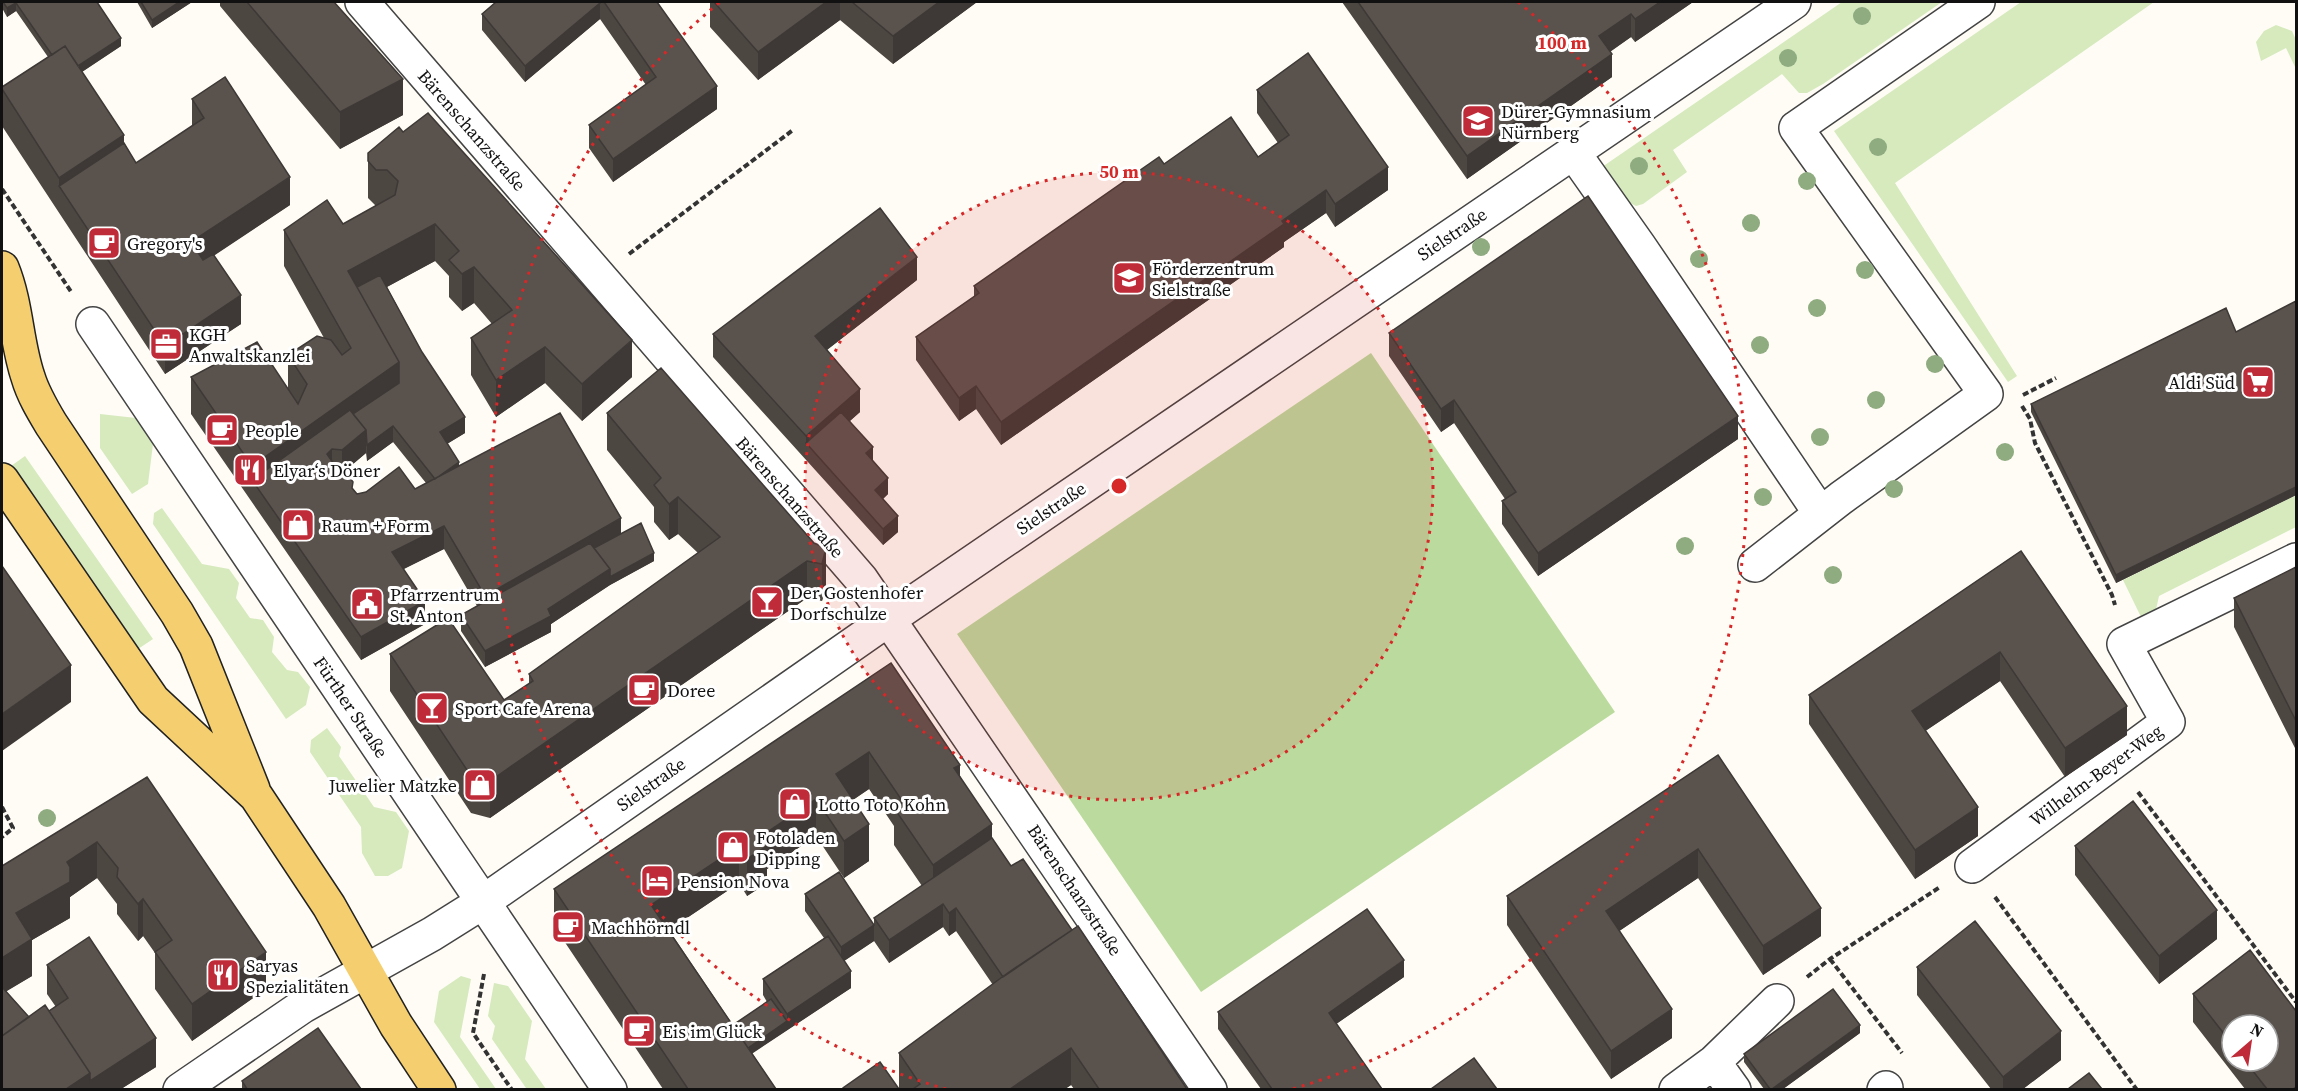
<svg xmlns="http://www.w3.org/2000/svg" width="2298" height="1091" viewBox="0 0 2298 1091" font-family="'Source Serif 4',serif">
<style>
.green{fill:#d6eabe}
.forest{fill:#bbda9e}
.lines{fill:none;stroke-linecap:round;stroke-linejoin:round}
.minor-casing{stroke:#444;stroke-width:36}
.major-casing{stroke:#222;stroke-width:36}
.path{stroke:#333;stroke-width:4;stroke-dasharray:6 3;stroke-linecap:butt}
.minor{stroke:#fff;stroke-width:33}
.major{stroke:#f5cf6f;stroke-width:33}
.tree{fill:#8fab80}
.wall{fill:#4d4742;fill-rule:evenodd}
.shaded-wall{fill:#3e3936}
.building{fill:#59524d;stroke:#3e3936;stroke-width:1.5}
.ring{fill:none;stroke:#d62828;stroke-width:3;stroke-dasharray:3 6}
.labels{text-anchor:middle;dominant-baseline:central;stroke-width:6;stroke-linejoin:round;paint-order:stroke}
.poi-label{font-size:18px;fill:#111;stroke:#fff;text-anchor:start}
.street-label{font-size:18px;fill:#111;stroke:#fff}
.centre{fill:#d62828;stroke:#fff;stroke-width:3}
.ring-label{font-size:18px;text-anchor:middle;font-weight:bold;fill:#d62828;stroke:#fff;stroke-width:6;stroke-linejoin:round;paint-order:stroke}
</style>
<rect width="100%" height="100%" fill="#fffcf5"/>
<path class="green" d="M1842 2H1942L1823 84 1807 93H1799L1782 74 1673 150 1687 172 1643 204 1636 206 1628 202 1602 167Z
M2021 2H2154L1895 183 2017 376 2008 382 1834 131Z
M2276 25 2292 31 2296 40V69L2286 48 2261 61 2256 42 2264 31Z
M100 414 136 418 153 444 148 484 132 494 100 448Z
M25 456 153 639 138 649 11 466Z
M2296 495V527L2159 596 2155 614 2142 619 2123 580Z
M162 508 202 564 229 569 239 583 236 598 250 618 263 620 274 637 272 652 287 670 298 672 310 687 306 705 286 719 153 524 154 513Z
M327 728 341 747 339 756 374 807 396 812 409 831 402 868 388 876H375L362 853 361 827 310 752 311 740Z
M461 976 471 979 460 1037 496 1089H480L434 1022 439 991Z
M494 983 508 986 532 1021 525 1059 546 1089 526 1088 492 1039 495 1026 488 1016Z"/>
<path class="forest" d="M1371 353 1615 712 1201 992 957 634Z"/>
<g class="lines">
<defs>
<path id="minor" d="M362 2 861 579 1210 1090
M1573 152 1640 247 1820 513
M93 324 610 1090
M1755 565 1841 498 1986 394 1796 128 1978 2
M1972 866 2168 722 2124 644 2296 560
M1714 1062 1777 1001
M180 1090 303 1006 432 934 483 902 889 619 1794 2
M1676 1090 1714 1062 1734 1090
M1884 1090 1886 1088"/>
<path id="major" d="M2 268C17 305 16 342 28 377 33 394 42 409 51 424L177 613 196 646 253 789
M2 480 153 700 256 796 329 906 396 1025 439 1090"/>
</defs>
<use href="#minor" class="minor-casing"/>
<use href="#major" class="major-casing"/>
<path class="path" d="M2 189 72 293
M629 254 793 130
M2023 395 2056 378
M2022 406 2030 419 2035 443 2112 595 2115 605
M2138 792 2296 1002
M2 807 13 828 2 837
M1995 897 2137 1090
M1830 959 1902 1053
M484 974 473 1033 512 1090
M1807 977 1830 959 1940 887"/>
<use href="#minor" class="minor"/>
<use href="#major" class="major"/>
</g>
<g class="tree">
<circle cx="1862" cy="16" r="9"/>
<circle cx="1788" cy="58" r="9"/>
<circle cx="1878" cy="147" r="9"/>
<circle cx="1639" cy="166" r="9"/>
<circle cx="1807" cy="181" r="9"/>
<circle cx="1751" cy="223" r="9"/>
<circle cx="1481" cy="247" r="9"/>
<circle cx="1699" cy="259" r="9"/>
<circle cx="1865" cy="270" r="9"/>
<circle cx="1817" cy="308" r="9"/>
<circle cx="1760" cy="345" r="9"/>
<circle cx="1935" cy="364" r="9"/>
<circle cx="1876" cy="400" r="9"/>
<circle cx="1820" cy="437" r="9"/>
<circle cx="2005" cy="452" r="9"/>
<circle cx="1894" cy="489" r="9"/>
<circle cx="1763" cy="497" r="9"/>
<circle cx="1685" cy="546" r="9"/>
<circle cx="1833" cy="575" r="9"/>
<circle cx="47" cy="818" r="9"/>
</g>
<path class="wall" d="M2 2H97L121 46 82 72 136 163 192 126V99L290 205 214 255 241 324 165 374 2 126V87L48 57 16 11 7 17 2 8Z
M137 2H192L152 28Z
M220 2H334L403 115 340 149 220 6Z
M496 2H657L717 109 613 182 589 148V125L646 85 600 19 525 82 482 30V14Z
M710 2H977L893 64 840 20 758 80 710 27Z
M1342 2H1693L1635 42 1631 37 1610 52 1612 77 1467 179Z
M1257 90 1388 190 1335 227 1326 213 1284 242V247L1001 445 976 409 959 421 916 360V337L974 297V286L1164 164 1258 157 1278 143 1257 113Z
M368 153 632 377 582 421 545 383 496 417 471 375V338L492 324 474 303 462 311 449 297V276L435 261 387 287 465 433 447 444 459 466 621 534 654 561 610 585 551 624V632L485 667 461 631V615L477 606 444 549 403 569 425 624 361 660 191 414V377L288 389V355L324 338 284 266V230L343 224 376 206 368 198ZM393 442 426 483 415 489 357 494 353 489 345 471 366 453 367 461Z
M917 280 827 350 860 412 850 421 873 461 888 494 883 499 898 532 883 545 713 357V334Z
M2296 301V495L2116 583 2031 412V404L2236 332Z
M1389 333 1738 439 1538 576 1502 524V501L1505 499 1454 423 1441 432 1389 356Z
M607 413 814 543 826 548V585L822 601 807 598 490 818 471 813 390 691V654L504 700 529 684V674L698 553 678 534 669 540 654 522V507L607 450Z
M2021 551 2127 735 2065 777 2000 681 1925 731 1978 836 1915 879 1809 724V695Z
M2296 567V750L2234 627V598Z
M891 663 960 776 992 838 1011 866 1072 930 1187 1089H1074L1071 1085 1065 1089H899V1053L993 985 956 931 949 936 943 927 889 963 874 941 844 961 851 988 752 1053 776 1089H663L554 926V889ZM869 789 894 826V845L922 886 874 918V925L805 894V911L824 938 763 979V995L767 1002 733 1025 669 930 739 883 747 896 767 883V869L816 836 844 878 869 861 853 800Z
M1718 755 1821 936 1763 975 1698 878 1619 931 1672 1038 1611 1079 1507 925V896Z
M147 777 266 989 192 1041 155 989V953L143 936 138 941 117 914V904L97 878 70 897V918L32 940V976L6 991 29 1017 49 1011 56 1007 47 994V965L156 1067 121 1089H2V866Z
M2075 846 2217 939 2159 984 2075 875Z
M2250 950 2296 1011V1089H2245L2193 1022V994ZM2232 1025H2268V1061H2232Z
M1917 967 2061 1060 2023 1089H1991L1917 995Z
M1404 977 1336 1024 1382 1089H1261L1218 1029V1012Z
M1860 1033 1783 1089H1764L1744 1062V1054Z
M242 1081 361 1089H242Z"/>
<path class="shaded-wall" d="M179 2H192L152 28V20Z
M826 2H840V20L758 80V52Z
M939 2H977L893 64V36Z
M1660 2H1693L1635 42V19Z
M16 3V11L7 17V8Z
M600 3V19L525 82V66Z
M1631 14V37L1599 59V36Z
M121 38V46L65 83V75Z
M1612 54V77L1467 179V156Z
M403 79V115L340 149V112Z
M717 86V109L613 182V159Z
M124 135V172L59 186V178Z
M1388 167V190L1335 227V204Z
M290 177V205L191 271V242Z
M1326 190V213L1284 242V247L1001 445V422Z
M435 224V261L355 304 348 271Z
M917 257V280L815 359V336Z
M474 267V303L462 311V274Z
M241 295V324L165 374V346Z
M632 340V377L582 421V384Z
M545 347V383L496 417V380Z
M399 362V399L252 480V466Z
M976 386V409L959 421V398Z
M860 389V412L814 452 806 443V436Z
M1454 400V423L1441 432V409Z
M1738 416V439L1538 576V553Z
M465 417V433L440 448V432Z
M393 426V442L367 461V445Z
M366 430V453L342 473V450Z
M873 447V463L866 453Z
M332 449V472L327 454Z
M459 462V478L435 479Z
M888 478V494L875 506V490Z
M2296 487V495L2116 583V575Z
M678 497V534L669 540V504Z
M898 516V532L883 545V529Z
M621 518V541L485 619V596Z
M444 526V549L392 575V552Z
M826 548V585L822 601V564Z
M654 553V561L610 585 551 624V632L485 667V651L610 569Z
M807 561V598L490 818V781Z
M425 601V624L361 660V637Z
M2000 652V681L1912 740V711Z
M71 665V702L2 751V714Z
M2127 706V735L2065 777V748Z
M869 752V789L836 811V774Z
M960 765V801L954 768Z
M816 799V836L767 869V883L747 896V859L760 837Z
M1978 807V836L1915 879V850Z
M869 824V861L844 878V841Z
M992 824V861L933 901V865Z
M97 842V878L70 897V918L32 940V976L2 994V958L16 913 67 862Z
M739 846V883L651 942V905Z
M1698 849V878L1606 940V911Z
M143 899V936L138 941V904Z
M943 904V927L889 963V940Z
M956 908V931L949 936V913Z
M1821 908V936L1763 975V946Z
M2217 910V939L2159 984V956Z
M874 925V941L841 963V947Z
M266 952V989L192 1041V1004Z
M1404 960V977L1329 1029V1013Z
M851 971V988L735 1065V1056L787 1021V1014Z
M1672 1009V1038L1611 1079V1051Z
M1860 1025V1033L1783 1089H1772Z
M2061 1031V1060L2023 1089H2003V1077Z
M156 1038V1067L121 1089H90V1081Z
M1071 1048V1085L1065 1089H1010Z
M90 1073V1089H66Z"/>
<path class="building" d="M3 2H97L121 38 78 66 65 46 52 55 16 3 7 8Z
M141 2H179L152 20Z
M247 2H334L403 79 340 112Z
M496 2H599L600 3 525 66 482 14Z
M604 2H657L717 86 613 159 589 125 656 77Z
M714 2H826L758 52Z
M852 2H939L893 36Z
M1358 2H1660L1635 19 1631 14 1599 36 1612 54 1467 156Z
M65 46 124 135 59 178 2 89V87Z
M1308 53 1388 167 1335 204 1326 190 1282 221 1284 224 1001 422 976 386 959 398 916 337 979 293 974 286 1159 157 1164 164 1231 117 1258 157 1289 135 1257 90Z
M225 77 290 177 191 242 203 260 213 254 241 295 165 346 59 186 124 143 136 163 204 118 192 99Z
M428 113 632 340 582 384 545 347 496 380 471 338 512 310 474 267 462 274 449 260 459 251 435 224 348 271 399 362 252 466 191 377 257 342 298 404 307 384 288 355 317 336 331 340 342 355 351 348 284 230 327 200 343 224 395 195 398 181 387 170H376L368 161V153L399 127 403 132Z
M1588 196 1738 416 1538 553 1502 501 1516 492 1454 400 1441 409 1389 333Z
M880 208 917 257 815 336 860 389 806 436 713 334Z
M380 275 422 352 465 417 440 432 459 462 435 479 393 426 367 445 366 430 353 414 399 383V362L357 287Z
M2296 301V487L2116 575 2031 404 2226 308 2236 332Z
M661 368 814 543 826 548 822 564 807 561 490 781 471 776 390 654 448 618 504 700 533 681 529 674 720 537 678 497 669 504 654 485 661 478 607 413Z
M350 410 366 430 342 450 332 449 327 454 336 467 343 469 353 482 352 488 357 494 366 492 399 467 415 489 560 413 621 518 485 596 444 526 392 552 425 601 361 637 252 480Z
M841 412 873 447 866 453 888 478 875 490 898 516 883 529 806 443Z
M641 523 654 553 610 577V569L594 548Z
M590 543 610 569 548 609 551 616 485 651 461 615Z
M2021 551 2127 706 2065 748 2000 652 1912 711 1978 807 1915 850 1809 695Z
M2 566 71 665 2 714Z
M2296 567V721L2234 598Z
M891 663 960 765 954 768 992 824 933 865 894 808 903 802 869 752 836 774 869 824 844 841 816 799 760 837 767 846 747 859 739 846 651 905 776 1089H688L554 889Z
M1718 755 1821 908 1763 946 1698 849 1606 911 1672 1009 1611 1051 1507 896Z
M147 777 266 952 192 1004 155 952 172 940 143 899 138 904 117 877 118 868 97 842 67 862 70 867V882L16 913 32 939 2 958V866Z
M2133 801 2217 910 2159 956 2075 846Z
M992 838 1011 866 1023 859 1072 930 1003 977 956 908 949 913 943 904 889 940 874 918Z
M839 872 874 925 841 947 805 894Z
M1367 909 1404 960 1329 1013 1382 1089H1272L1218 1012Z
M1975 921 2061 1031 2003 1077 1917 967Z
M1078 926 1187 1089H1099L1071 1048 1010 1089H913L920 1084 899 1053 1009 972Z
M828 936 851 971 787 1014 763 979Z
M89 937 156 1038 90 1081V1073L49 1011 68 998 47 965Z
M2250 950 2296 1011V1087L2293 1089H2267L2245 1061H2268V1025H2232V1044L2193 994Z
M2 987 29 1017 2 1036Z
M1833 989 1860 1025 1772 1089H1770L1744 1054Z
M771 999 787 1021 748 1048 733 1025Z
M45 1005 90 1073 66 1089H2V1036Z
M318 1028 361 1089H247L242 1081Z
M1474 1058 1497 1089H1431Z
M880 1062 899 1089H843V1088Z
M2089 1073 2102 1089H2068Z"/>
<circle cx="1119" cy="486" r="314" fill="#d62828" fill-opacity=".12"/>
<g class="ring">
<circle cx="1119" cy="486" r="314"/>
<path d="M946 1089A627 627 0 0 1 720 2M1518 2A627 627 0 0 1 1292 1089"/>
</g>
<defs>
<symbol id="school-square" viewBox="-11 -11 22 22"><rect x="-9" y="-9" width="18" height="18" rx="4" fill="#bf2b38" stroke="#fff"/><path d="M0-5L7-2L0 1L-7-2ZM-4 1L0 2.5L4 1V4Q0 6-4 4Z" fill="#fff"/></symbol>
<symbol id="cafe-square" viewBox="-11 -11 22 22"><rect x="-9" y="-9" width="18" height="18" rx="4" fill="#bf2b38" stroke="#fff"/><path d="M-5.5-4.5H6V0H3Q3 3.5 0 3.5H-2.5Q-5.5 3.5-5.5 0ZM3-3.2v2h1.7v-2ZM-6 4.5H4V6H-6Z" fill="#fff"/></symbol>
<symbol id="office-square" viewBox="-11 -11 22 22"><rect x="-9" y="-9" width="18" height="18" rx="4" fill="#bf2b38" stroke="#fff"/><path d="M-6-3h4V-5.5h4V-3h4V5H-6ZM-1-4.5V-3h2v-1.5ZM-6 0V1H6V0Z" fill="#fff"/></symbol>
<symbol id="supermarket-square" viewBox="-11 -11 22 22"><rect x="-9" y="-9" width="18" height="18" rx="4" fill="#bf2b38" stroke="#fff"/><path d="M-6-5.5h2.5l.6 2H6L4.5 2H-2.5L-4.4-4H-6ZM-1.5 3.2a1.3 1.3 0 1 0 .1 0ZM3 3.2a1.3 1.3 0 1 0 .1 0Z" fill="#fff"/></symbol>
<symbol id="restaurant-square" viewBox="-11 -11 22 22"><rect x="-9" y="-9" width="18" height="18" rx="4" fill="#bf2b38" stroke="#fff"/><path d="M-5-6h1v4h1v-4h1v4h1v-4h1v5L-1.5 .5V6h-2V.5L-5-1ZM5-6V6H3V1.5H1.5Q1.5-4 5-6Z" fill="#fff"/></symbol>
<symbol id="shop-square" viewBox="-11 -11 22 22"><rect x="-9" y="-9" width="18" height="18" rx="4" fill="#bf2b38" stroke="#fff"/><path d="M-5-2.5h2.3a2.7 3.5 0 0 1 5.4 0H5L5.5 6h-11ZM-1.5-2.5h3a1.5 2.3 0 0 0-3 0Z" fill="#fff"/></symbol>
<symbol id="bar-square" viewBox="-11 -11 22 22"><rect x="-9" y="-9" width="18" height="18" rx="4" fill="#bf2b38" stroke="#fff"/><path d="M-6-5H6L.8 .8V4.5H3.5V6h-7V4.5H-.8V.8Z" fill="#fff"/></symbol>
<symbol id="civic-square" viewBox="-11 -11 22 22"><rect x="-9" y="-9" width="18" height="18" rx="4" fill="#bf2b38" stroke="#fff"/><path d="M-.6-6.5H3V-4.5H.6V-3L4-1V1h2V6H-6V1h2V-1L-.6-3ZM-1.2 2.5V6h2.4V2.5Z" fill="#fff"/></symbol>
<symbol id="hotel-square" viewBox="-11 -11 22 22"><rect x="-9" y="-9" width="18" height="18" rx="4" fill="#bf2b38" stroke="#fff"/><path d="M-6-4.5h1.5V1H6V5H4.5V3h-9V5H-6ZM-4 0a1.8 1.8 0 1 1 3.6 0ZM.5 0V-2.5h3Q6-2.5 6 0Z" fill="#fff"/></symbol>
</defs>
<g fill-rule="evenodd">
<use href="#school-square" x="1459" y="102" width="38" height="38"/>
<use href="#cafe-square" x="85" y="224" width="38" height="38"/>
<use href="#school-square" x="1110" y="259" width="38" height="38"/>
<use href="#office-square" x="147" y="325" width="38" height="38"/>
<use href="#supermarket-square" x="2239" y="363" width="38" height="38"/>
<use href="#cafe-square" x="203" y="411" width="38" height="38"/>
<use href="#restaurant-square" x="231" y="451" width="38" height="38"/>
<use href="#shop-square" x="279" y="506" width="38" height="38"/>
<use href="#bar-square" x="748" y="583" width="38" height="38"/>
<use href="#civic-square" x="348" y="585" width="38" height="38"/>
<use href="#cafe-square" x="625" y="671" width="38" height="38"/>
<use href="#bar-square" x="413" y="689" width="38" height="38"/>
<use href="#shop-square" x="461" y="766" width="38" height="38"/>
<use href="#shop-square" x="776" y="785" width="38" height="38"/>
<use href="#shop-square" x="714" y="828" width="38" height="38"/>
<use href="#hotel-square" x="638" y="862" width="38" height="38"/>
<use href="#cafe-square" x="549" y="908" width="38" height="38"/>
<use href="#restaurant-square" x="204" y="956" width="38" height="38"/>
<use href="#cafe-square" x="620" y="1012" width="38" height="38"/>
</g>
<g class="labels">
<g class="poi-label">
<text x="1501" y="111">Dürer-Gymnasium<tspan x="1501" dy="21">Nürnberg</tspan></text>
<text x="127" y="243">Gregory's</text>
<text x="1152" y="268">Förderzentrum<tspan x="1152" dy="21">Sielstraße</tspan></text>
<text x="189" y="334">KGH<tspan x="189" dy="21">Anwaltskanzlei</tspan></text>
<text x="2235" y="382" text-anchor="end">Aldi Süd</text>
<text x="245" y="430">People</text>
<text x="273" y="470">Elyar‘s Döner</text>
<text x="321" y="525">Raum + Form</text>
<text x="790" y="592">Der Gostenhofer<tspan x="790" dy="21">Dorfschulze</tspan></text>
<text x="390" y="594">Pfarrzentrum<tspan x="390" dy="21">St. Anton</tspan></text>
<text x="667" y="690">Doree</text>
<text x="455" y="708">Sport Cafe Arena</text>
<text x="457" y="785" text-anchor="end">Juwelier Matzke</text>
<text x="818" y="804">Lotto Toto Kohn</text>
<text x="756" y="837">Fotoladen<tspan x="756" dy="21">Dipping</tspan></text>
<text x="680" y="881">Pension Nova</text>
<text x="591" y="927">Machhörndl</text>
<text x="246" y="965">Saryas<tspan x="246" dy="21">Spezialitäten</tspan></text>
<text x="662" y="1031">Eis im Glück</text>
</g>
<g class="street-label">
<text transform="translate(472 130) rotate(49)">Bärenschanzstraße</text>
<text transform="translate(1452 234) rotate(-34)">Sielstraße</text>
<text transform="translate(790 497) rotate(49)">Bärenschanzstraße</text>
<text transform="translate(1051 508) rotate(-34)">Sielstraße</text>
<text transform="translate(351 707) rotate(56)">Fürther Straße</text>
<text transform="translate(2096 775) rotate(-36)">Wilhelm-Beyer-Weg</text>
<text transform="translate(651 784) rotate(-35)">Sielstraße</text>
<text transform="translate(1075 890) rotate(56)">Bärenschanzstraße</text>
</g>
</g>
<circle cx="1119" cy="486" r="9" class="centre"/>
<g class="ring-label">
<text x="1562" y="49">100 m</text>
<text x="1119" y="178">50 m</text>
</g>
<rect width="2298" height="1091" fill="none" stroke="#111111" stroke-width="6"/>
<g transform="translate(2250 1043) rotate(29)"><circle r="28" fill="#ffffff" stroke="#a0a0a0" stroke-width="1.5"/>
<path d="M0-4.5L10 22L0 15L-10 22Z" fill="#bf2b38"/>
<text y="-9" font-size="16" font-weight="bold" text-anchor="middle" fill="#111111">N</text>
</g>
</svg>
